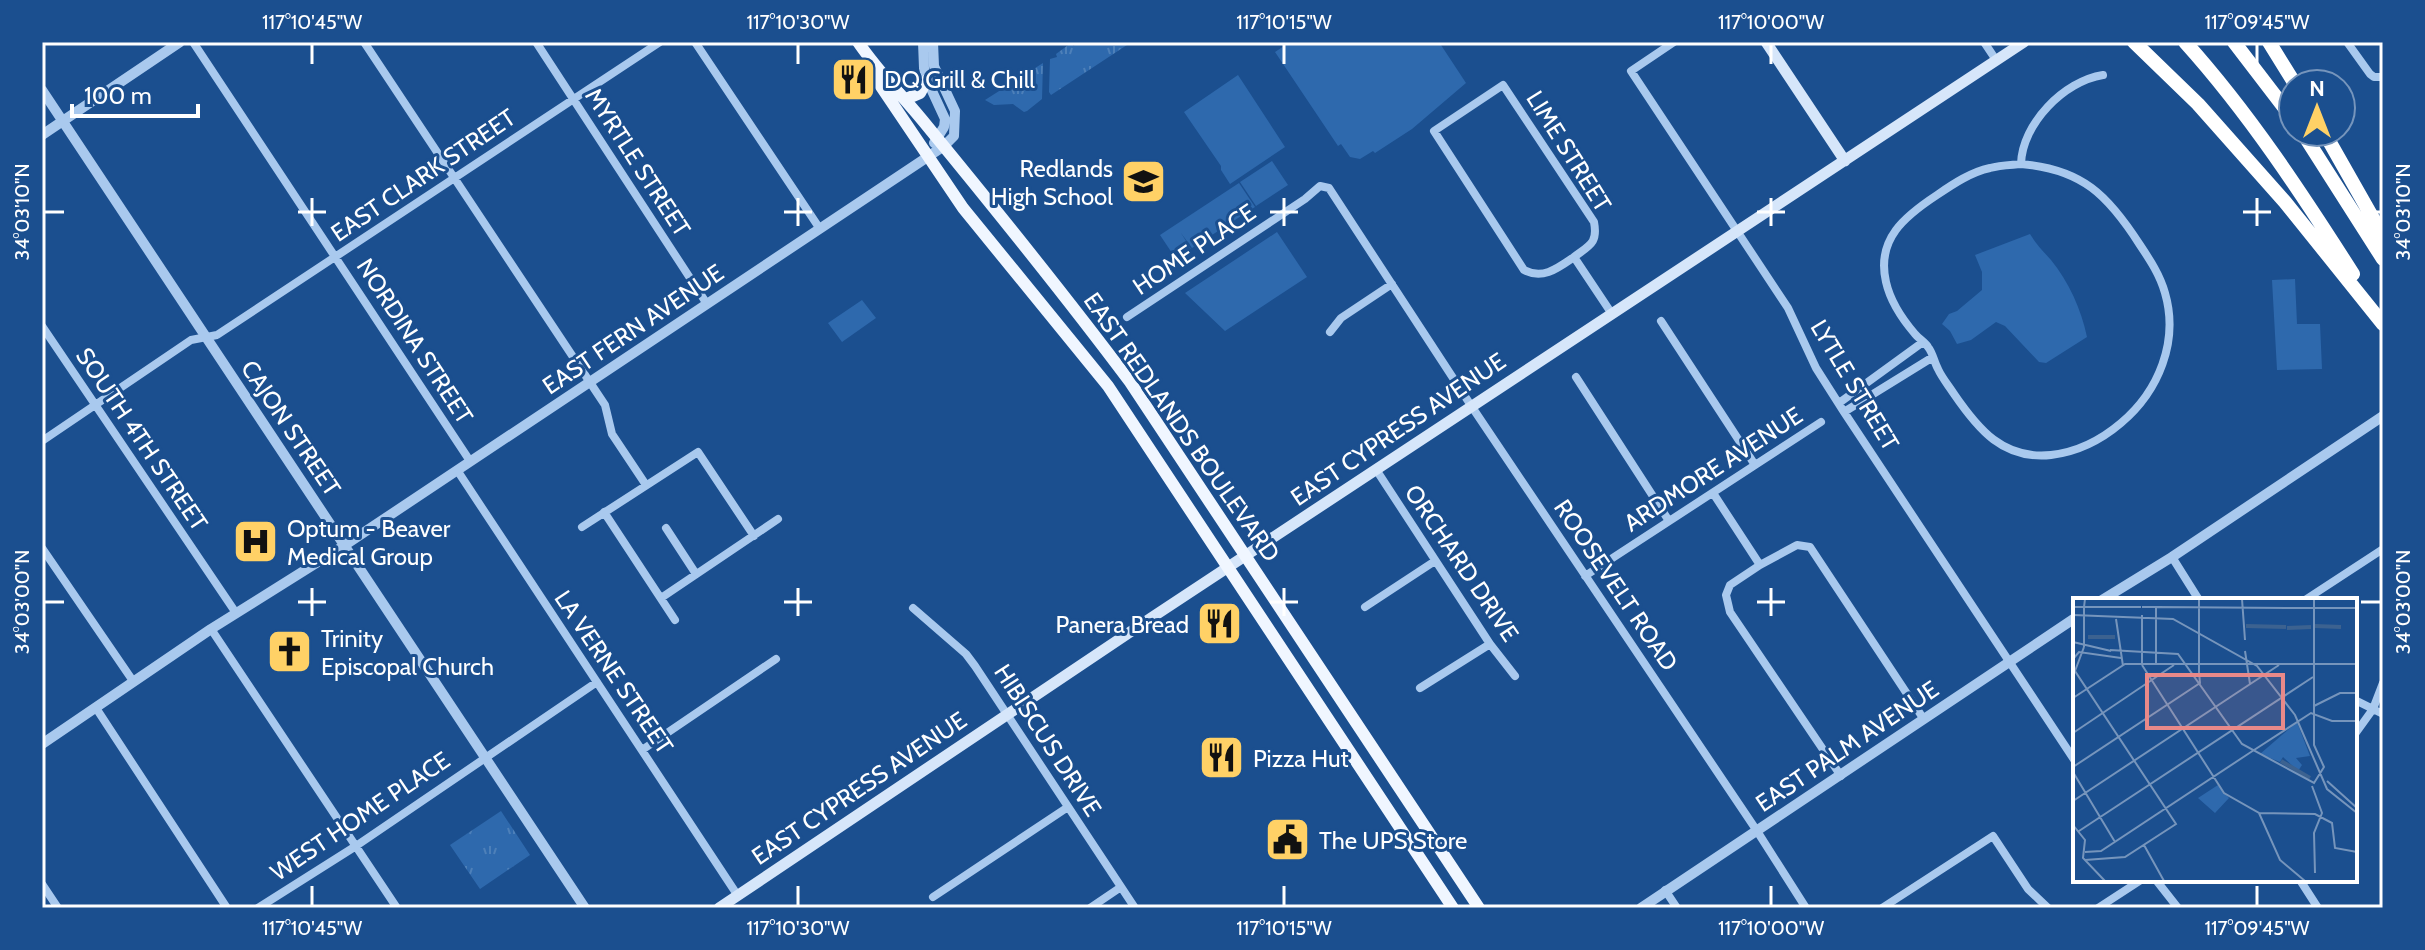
<svg xmlns="http://www.w3.org/2000/svg" width="2425" height="950" viewBox="0 0 2425 950" font-family="Cabin,sans-serif">
<style>
.grass{fill:url(#grass-tufts)}
.park{fill:#2e69ad}
.lines{fill:none;stroke-linecap:round;stroke-linejoin:round}
.minor{stroke:#a9c9ee;stroke-width:8}
.tertiary{stroke:#a9c9ee;stroke-width:10}
.secondary{stroke:#d6e6fa;stroke-width:11}
.primary{stroke:#f0f6ff;stroke-width:12}
.motorway{stroke:#fff;stroke-width:14}
.ticks{fill:none;stroke:#fff;stroke-width:3}
.labels{text-anchor:middle;dominant-baseline:central;stroke-width:6;stroke-linejoin:round;paint-order:stroke}
.poi-label{font-size:24px;fill:#fff;stroke:#1b4f8f;text-anchor:start}
.street-label{font-size:24px;fill:#fff;stroke:#1b4f8f}
.inset-river{fill:none;stroke:#3c6290;stroke-width:4}
.inset-road{fill:none;stroke:#7695bc;stroke-width:2}
.view{fill:#e88989;fill-opacity:0.15;stroke:#e88989;stroke-width:4}
.inset-edge{fill:none;stroke:#fff;stroke-width:4}
.neatline{fill:none;stroke:#fff;stroke-width:3}
.ticks-label{font-size:20px;text-anchor:middle;fill:#fff}
</style>
<defs>
<pattern id="grass-tufts" width="24" height="20" patternUnits="userSpaceOnUse" patternTransform="scale(2)"><rect width="24" height="20" fill="#2e69ad"/><path d="M3 7l-1-3M5 7V3M7 7l1-3M15 17l-1-3M17 17v-4M19 17l1-3" fill="none" stroke="#4d80b9"/></pattern>
</defs>
<rect width="100%" height="100%" fill="#1b4f8f"/>
<path class="grass" d="M1075 42 1130 43 1051 95 1049 92 1050 59 1057 57 1056 54 1071 43 1074 46Z
M1043 63 1042 99 1027 111 1024 112 1013 104 994 105 985 100Z
M501 811 530 855 480 889 450 845Z"/>
<path class="park" d="M1290 42H1439L1466 83 1412 129 1375 153 1373 151 1360 159 1350 157 1341 144 1338 146 1275 52Z
M1238 75 1285 147 1230 184 1221 170V166L1184 112Z
M1272 161 1288 185 1256 206 1240 182Z
M1239 183 1255 207 1192 248 1181 233 1191 249 1176 259 1160 235Z
M1277 232 1307 277 1225 331 1185 293Z
M2030 234C2036 244 2043 251 2051 260 2069 282 2081 309 2087 337L2046 363 2039 362 2005 326 1996 322 1971 340 1957 344 1950 331 1942 324 1949 314 1957 311 1982 290V272L1975 255Z
M2295 279 2297 324H2320L2322 369 2277 370 2272 280Z
M862 300 876 318 842 342 828 323Z"/>
<g class="lines">
<path class="minor" d="M193 42 470 461
M364 42 605 405 612 434 646 485
M536 42 707 304
M695 42 820 229
M1674 42 1631 71 1788 308 1816 368 1844 412 2075 761
M1984 42 1996 60
M2347 42 2370 74 2374 77H2383
M2021 164C2082 169 2108 195 2140 245 2150 260 2160 275 2165 293 2179 341 2159 391 2121 423 2101 440 2077 452 2051 455 2003 460 1978 429 1954 394 1949 386 1942 378 1938 369 1934 362 1933 353 1928 347 1925 342 1919 339 1915 334 1903 320 1890 300 1886 282 1876 239 1905 216 1937 195 1953 184 1971 172 1990 168 2000 165 2011 165 2021 164Z
M2021 164C2022 124 2064 81 2103 75
M1574 257C1558 268 1543 280 1524 270L1434 131 1503 85 1594 222C1598 243 1590 245 1574 257L1612 314
M1127 317 1305 199 1320 186 1329 188 1472 407 1757 831 1806 908
M1661 321 1755 465
M42 326 236 613
M1330 332 1341 318 1392 284
M1576 377 1669 521
M1839 403 1923 342
M1844 412 1933 357
M42 441 191 340 217 335 660 42
M457 470 738 896
M1377 471 1490 644 1515 676
M1713 493 1760 565
M604 512 675 620
M582 527 698 452 754 536
M666 528 696 574
M42 548 133 681
M2172 557 2199 600
M1585 576 1821 422
M661 598 778 519
M2305 600 2383 549
M1365 607 1435 561
M913 608 966 654 975 666 1135 908
M211 629 397 908
M1420 688 1490 644
M2355 700 2383 714
M96 708 227 908
M2355 734 2373 709 2383 683
M642 750 776 659
M1841 776 1730 612 1726 595 1730 585 1760 565 1797 545 1810 547 1923 718
M2156 880 2178 908
M2300 880 2318 908
M42 884 58 908
M1665 890 1677 908
M933 897 1068 807
M258 908 356 846 597 682
M1090 908 1121 887
M1882 908 1993 836 2028 889 2048 908
M2098 908 2141 880"/>
<path class="tertiary" d="M923 42 924 68 927 80 945 119 944 127 934 143
M42 90 585 908
M42 135 180 42
M2102 600 2172 557 2383 416
M42 744 211 629 345 545 944 146 954 136 955 111 934 66 933 42
M1641 908 2075 618"/>
<path class="secondary" d="M1766 42 1845 161
M719 908 1151 618 2024 42"/>
<path class="primary" d="M858 42C879 73 905 98 928 127 997 211 1065 295 1130 382L1479 908
M877 69 880 85 963 208 1108 386 1453 908
M906 99 920 93 927 80"/>
<path class="motorway" d="M2134 42 2198 104 2285 202 2383 324
M2185 42C2249 113 2302 194 2353 274
M2234 42 2293 119
M2269 42 2295 84
M2302 132 2383 259
M2324 132 2383 236"/>
</g>
<path class="ticks" d="M312 44V64M798 44V64M1284 44V64M1771 44V64M2257 44V64M312 198V226M798 198V226M1284 198V226M1771 198V226M2257 198V226M44 212H64M298 212H326M784 212H812M1270 212H1298M1757 212H1785M2243 212H2271M2361 212H2381M312 588V616M798 588V616M1284 588V616M1771 588V616M44 602H64M298 602H326M784 602H812M1270 602H1298M1757 602H1785M2361 602H2381M312 886V906M798 886V906M1284 886V906M1771 886V906M2257 886V906"/>
<defs>
<symbol id="restaurant-square" viewBox="-11 -11 22 22"><rect x="-9" y="-9" width="18" height="18" rx="4" fill="#ffd166" stroke="#1b4f8f"/><path d="M-5-6h1v4h1v-4h1v4h1v-4h1v5L-1.5 .5V6h-2V.5L-5-1ZM5-6V6H3V1.5H1.5Q1.5-4 5-6Z" fill="#111"/></symbol>
<symbol id="school-square" viewBox="-11 -11 22 22"><rect x="-9" y="-9" width="18" height="18" rx="4" fill="#ffd166" stroke="#1b4f8f"/><path d="M0-5L7-2L0 1L-7-2ZM-4 1L0 2.5L4 1V4Q0 6-4 4Z" fill="#111"/></symbol>
<symbol id="hospital-square" viewBox="-11 -11 22 22"><rect x="-9" y="-9" width="18" height="18" rx="4" fill="#ffd166" stroke="#1b4f8f"/><path d="M-5-5h3v3.5h4V-5h3V5h-3V1.5h-4V5h-3Z" fill="#111"/></symbol>
<symbol id="church-square" viewBox="-11 -11 22 22"><rect x="-9" y="-9" width="18" height="18" rx="4" fill="#ffd166" stroke="#1b4f8f"/><path d="M-1.2-6h2.4v3.5h3.3v2.4h-3.3V6h-2.4V-.1h-3.3v-2.4h3.3Z" fill="#111"/></symbol>
<symbol id="civic-square" viewBox="-11 -11 22 22"><rect x="-9" y="-9" width="18" height="18" rx="4" fill="#ffd166" stroke="#1b4f8f"/><path d="M-.6-6.5H3V-4.5H.6V-3L4-1V1h2V6H-6V1h2V-1L-.6-3ZM-1.2 2.5V6h2.4V2.5Z" fill="#111"/></symbol>
</defs>
<g fill-rule="evenodd">
<use href="#restaurant-square" x="828" y="54" width="51" height="51"/>
<use href="#school-square" x="1118" y="156" width="51" height="51"/>
<use href="#hospital-square" x="230" y="516" width="51" height="51"/>
<use href="#restaurant-square" x="1194" y="598" width="51" height="51"/>
<use href="#church-square" x="264" y="626" width="51" height="51"/>
<use href="#restaurant-square" x="1196" y="732" width="51" height="51"/>
<use href="#civic-square" x="1262" y="814" width="51" height="51"/>
</g>
<g class="labels">
<g class="poi-label">
<text x="884" y="79">DQ Grill &amp; Chill</text>
<text x="1113" y="168" text-anchor="end">Redlands<tspan x="1113" dy="28">High School</tspan></text>
<text x="287" y="528">Optum - Beaver<tspan x="287" dy="28">Medical Group</tspan></text>
<text x="1189" y="624" text-anchor="end">Panera Bread</text>
<text x="321" y="638">Trinity<tspan x="321" dy="28">Episcopal Church</tspan></text>
<text x="1253" y="758">Pizza Hut</text>
<text x="1319" y="840">The UPS Store</text>
</g>
<g class="street-label">
<text transform="translate(1569 151) rotate(58)">LIME STREET</text>
<text transform="translate(638 162) rotate(57)">MYRTLE STREET</text>
<text transform="translate(423 175) rotate(-34)">EAST CLARK STREET</text>
<text transform="translate(1194 249) rotate(-34)">HOME PLACE</text>
<text transform="translate(633 329) rotate(-34)">EAST FERN AVENUE</text>
<text transform="translate(415 341) rotate(57)">NORDINA STREET</text>
<text transform="translate(1855 385) rotate(59)">LYTLE STREET</text>
<text transform="translate(1182 427) rotate(55)">EAST REDLANDS BOULEVARD</text>
<text transform="translate(291 428) rotate(56)">CAJON STREET</text>
<text transform="translate(1398 429) rotate(-34)">EAST CYPRESS AVENUE</text>
<text transform="translate(142 439) rotate(56)">SOUTH 4TH STREET</text>
<text transform="translate(1713 469) rotate(-33)">ARDMORE AVENUE</text>
<text transform="translate(1462 563) rotate(56)">ORCHARD DRIVE</text>
<text transform="translate(1616 585) rotate(56)">ROOSEVELT ROAD</text>
<text transform="translate(614 672) rotate(56)">LA VERNE STREET</text>
<text transform="translate(1048 740) rotate(57)">HIBISCUS DRIVE</text>
<text transform="translate(1847 746) rotate(-34)">EAST PALM AVENUE</text>
<text transform="translate(859 788) rotate(-34)">EAST CYPRESS AVENUE</text>
<text transform="translate(360 816) rotate(-34)">WEST HOME PLACE</text>
</g>
</g>
<g transform="translate(2073 598)">
<rect width="284" height="284" fill="#1b4f8f"/>
<path d="M224 124 237 158 223 160 229 167 225 173 210 159 207 164 187 156ZM145 187 156 200 142 215 125 200Z" fill="#2e69ad"/>
<path class="inset-river" d="M173 28 213 29M242 28 268 29M214 30 238 29M15 39H42M208 163 237 180"/>
<path class="inset-road" d="M12 1 11 9H68M169 1 172 42M0 9H11V49M69 9H83V67M84 9 214 10M214 10H284M0 17 100 21 184 68 222 117 254 191 284 215M69 17V67M43 21 50 68M0 44 38 53M11 49 2 73 103 226 52 259 12 262M37 52 105 56 169 146 241 185 251 169 241 147V1M172 53 177 86M0 61 6 54 48 60M240 66H284M69 67 151 195 186 215 207 262 232 283M126 76V1M0 100 52 66H240M241 108 267 95H284M0 135 101 67M178 154 238 115 259 123H284M0 169 127 85 126 74M0 174 42 244M254 183 284 210M239 188 249 215 241 235 242 275M0 203 206 67M186 215 242 216 259 225 262 250 284 254M0 227 12 242 10 260 32 283M6 233 240 79M71 247 91 283M12 254 28 253 178 154"/>
<path class="view" d="M74 77H210V130H74Z"/>
<rect width="284" height="284" class="inset-edge"/>
</g>
<rect width="2425" height="950" fill="none" stroke="#1b4f8f" stroke-width="88"/>
<g transform="translate(2317 108)"><circle r="38" fill="#1b4f8f" stroke="#7695bc" stroke-width="2"/>
<path d="M0-6L14 30L0 20L-14 30Z" fill="#ffd166"/>
<text y="-12" font-size="22" font-weight="bold" text-anchor="middle" fill="#ffffff">N</text>
</g>
<path d="M72 104v12h126v-12" fill="none" stroke="#ffffff" stroke-width="4"/>
<text x="84" y="104" font-size="24" fill="#ffffff" stroke="#1b4f8f" stroke-width="6" paint-order="stroke">100 m</text>
<rect x="44" y="44" width="2337" height="862" class="neatline"/>
<g class="ticks-label">
<text x="312" y="29">117°10'45"W</text>
<text x="798" y="29">117°10'30"W</text>
<text x="1284" y="29">117°10'15"W</text>
<text x="1771" y="29">117°10'00"W</text>
<text x="2257" y="29">117°09'45"W</text>
<text transform="translate(22 212) rotate(-90)" y="7">34°03'10"N</text>
<text transform="translate(2403 212) rotate(-90)" y="7">34°03'10"N</text>
<text transform="translate(22 602) rotate(-90)" y="7">34°03'00"N</text>
<text transform="translate(2403 602) rotate(-90)" y="7">34°03'00"N</text>
<text x="312" y="935">117°10'45"W</text>
<text x="798" y="935">117°10'30"W</text>
<text x="1284" y="935">117°10'15"W</text>
<text x="1771" y="935">117°10'00"W</text>
<text x="2257" y="935">117°09'45"W</text>
</g>
</svg>
